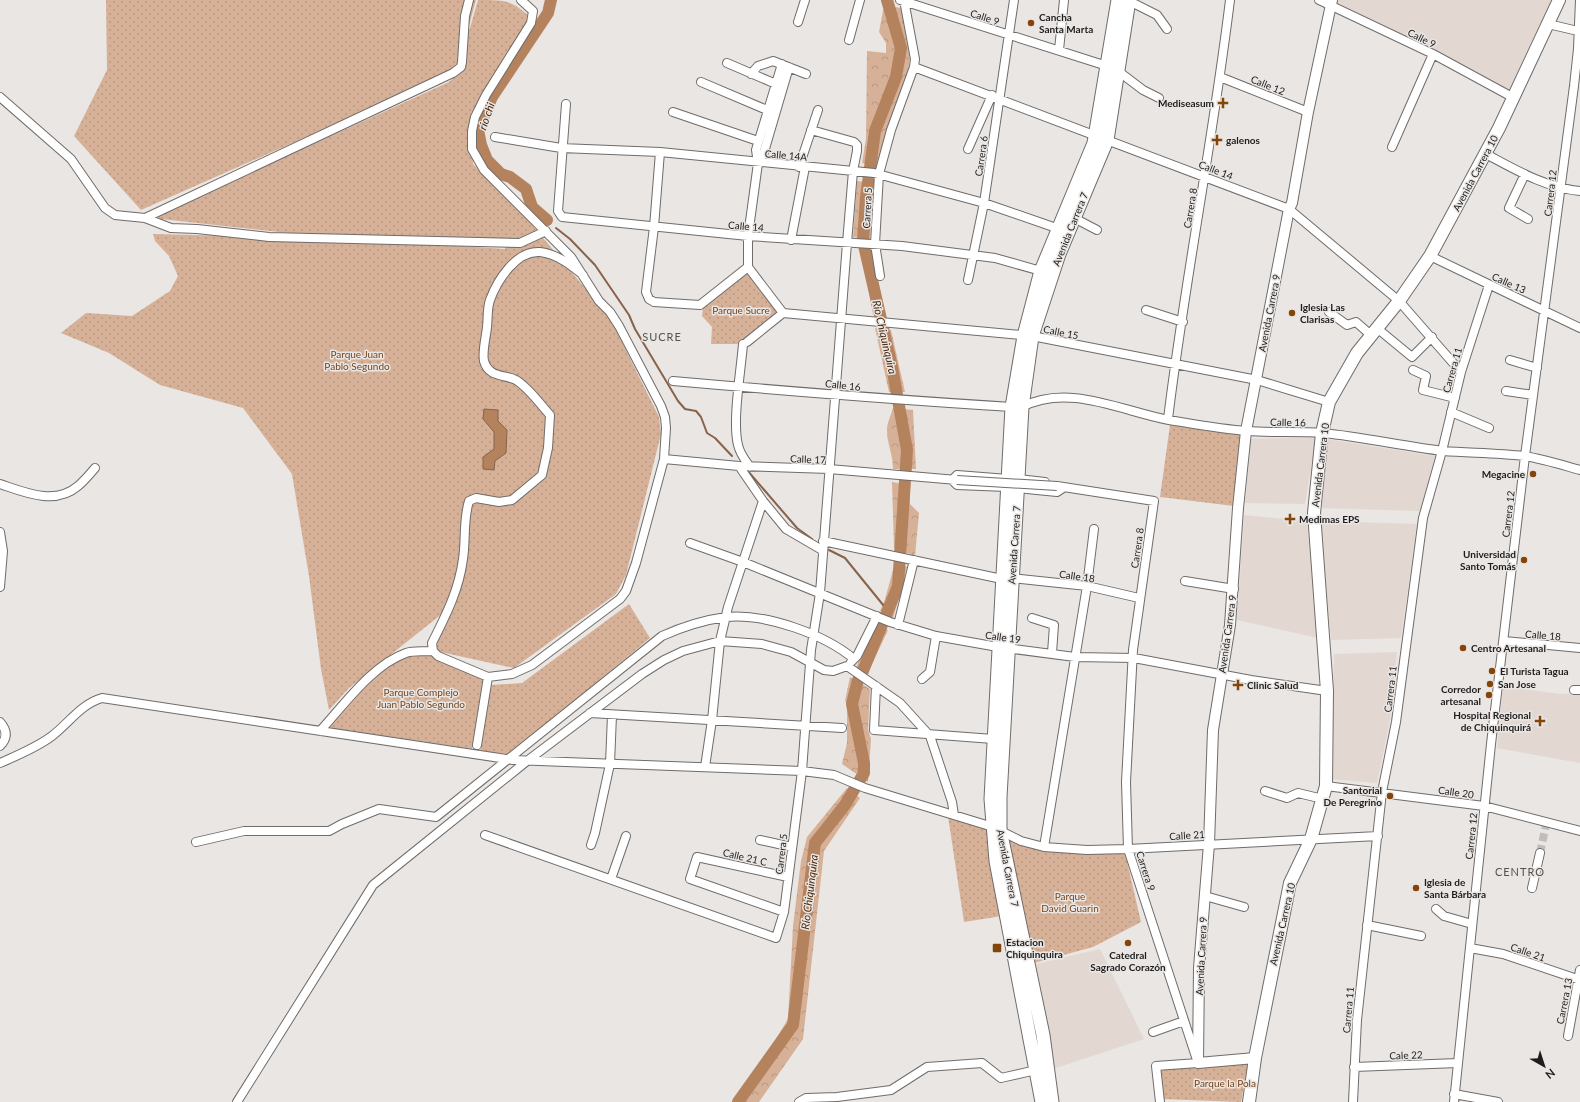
<svg xmlns="http://www.w3.org/2000/svg" width="1580" height="1102" viewBox="0 0 1580 1102" font-family="Lato,sans-serif">
<style>
.built{fill:#e2d8d1}
.forest{fill:url(#forest-crowns)}
.park{fill:url(#park-dots)}
.water{fill:#b5825e;stroke:#88634a}
.lines{fill:none;stroke-linecap:round;stroke-linejoin:round}
.stream{stroke:#88634a;stroke-width:2}
.river{stroke:#b5825e;stroke-width:12}
.minor-tunnel{stroke:#c0bebc;stroke-width:8;stroke-dasharray:8 4;stroke-linecap:butt}
.minor-casing{stroke:#6f6c6a;stroke-width:10}
.tertiary-casing{stroke:#6f6c6a;stroke-width:12}
.secondary-casing{stroke:#6f6c6a;stroke-width:14}
.primary-casing{stroke:#6f6c6a;stroke-width:15}
.minor{stroke:#fff;stroke-width:8}
.tertiary{stroke:#fff;stroke-width:10}
.secondary{stroke:#fff;stroke-width:12}
.primary{stroke:#fff;stroke-width:13}
.minor-bridge-casing{stroke:#6f6c6a;stroke-width:10;stroke-linecap:butt}
.minor-bridge{stroke:#fff;stroke-width:8}
.poi-dot{fill:#84450a;stroke:#e9e6e4;stroke-width:1.5}
.labels{text-anchor:middle;dominant-baseline:central;stroke-width:3;stroke-linejoin:round;paint-order:stroke}
.street-label{font-size:10px;fill:#1e1c1c;stroke:#e9e6e4}
.poi-label{font-size:10px;font-weight:bold;fill:#1e1c1c;stroke:#e9e6e4;text-anchor:start}
.park-label{font-size:10px;fill:#76431a;stroke:#e9e6e4}
.water-label{font-size:11px;font-style:italic;fill:#4b270a;stroke:#e9e6e4}
.neighbourhood-label{font-size:11px;letter-spacing:1px;fill:#54514f;stroke:#e9e6e4}
</style>
<defs>
<pattern id="forest-crowns" width="20" height="18" patternUnits="userSpaceOnUse"><rect width="20" height="18" fill="#d7b197"/><path d="M2 6a3 3 0 1 1 6 0M12 15a3 3 0 1 1 6 0" fill="none" stroke="#b89882"/></pattern>
<pattern id="park-dots" width="8" height="8" patternUnits="userSpaceOnUse"><rect width="8" height="8" fill="#d7b197"/><path d="M2 2h.1M6 6h.1" fill="none" stroke="#b89882" stroke-width="1.8" stroke-linecap="round"/></pattern>
</defs>
<rect width="100%" height="100%" fill="#e9e6e4"/>
<path class="built" d="M1337 0H1559L1514 98 1337 3Z
M1316 437 1305 504 1245 503 1251 439Z
M1326 439 1435 456 1420 511 1320 508Z
M1244 515 1307 521 1318 638 1237 620Z
M1320 521 1417 524 1401 638 1331 640Z
M1397 652 1390 720 1377 783 1331 779 1334 654Z
M1503 686 1560 694 1580 693V763L1497 748Z
M1100 949 1144 1039 1050 1070 1032 965Z"/>
<path class="forest" d="M884 5 901 8 910 59 908 70 876 167 862 163 866 139 867 51 886 53V43L879 32Z
M857 181 874 183 870 239 853 237Z
M861 250H871L886 316 873 314Z
M875 328 891 330 905 392H889Z
M893 408 913 410 916 469H893C893 454 887 444 887 430 887 423 891 415 893 408Z
M892 482 909 485 910 504 919 513 915 556 894 548Z
M895 563 907 567 893 619 880 611 885 599Z
M877 623 888 630 867 675 856 667Z
M850 677 870 689 868 729 871 739 868 782 842 764 847 743V703L845 701Z
M847 788 860 798 824 851 803 1039 759 1102H734L763 1060 788 1019 793 926 801 861 807 837Z"/>
<path class="park" d="M106 0H476L457 70 141 210 74 136 107 70Z
M478 0C507 0 511 0 531 18L471 113 473 164 518 208 610 318 659 417 661 434 626 575 616 594 514 668 436 651 443 613 349 688 329 710 321 669 309 576 292 474 243 408 160 385 109 353 61 333 86 313 132 316 170 291 178 276 169 256 155 241 153 234 359 239 505 249V239L297 234 152 218 449 82 465 67 466 42Z
M748 273 778 313 741 343 737 344H711L712 327 702 316 703 308Z
M1170 425 1244 435 1234 506 1160 497Z
M629 604 650 638 510 754 480 752 491 685 522 683Z
M431 654 483 680 472 749 328 727C349 705 377 665 407 656 414 653 423 654 431 654Z
M948 816 989 829 1002 916 964 922Z
M1005 836 1053 851 1125 853 1141 922 1093 947 1034 963Z
M1248 1063 1241 1102 1161 1099 1159 1069Z"/>
<path class="water" d="M484 409 498 410V421L507 430 506 453 495 461 494 470 483 469V457L494 449V432L483 419Z"/>
<g class="lines">
<path class="stream" d="M556 228 570 239 595 265 629 315 635 329 678 401 685 409 696 411 701 417 707 433 715 438 732 456
M747 470 797 528 812 539
M829 550 845 558 888 611"/>
<path class="river" d="M547 220 532 207 526 189 510 177 501 174 487 160 481 145 478 130 492 97 548 13 551 0
M862 673 898 586 907 450 892 367 863 241 866 197 875 131 896 77 901 48 887 0
M738 1102 793 1025 815 843 845 805 864 773V763L852 704 858 680"/>
<path class="minor-tunnel" d="M1540 853 1546 825"/>
<defs>
<path id="minor" d="M521 0 533 11 531 23 486 95 475 117 472 131V149L484 170 571 257 599 301 610 312 619 326 661 406 665 417 666 428 664 459 636 563 626 591 620 599 532 665 512 674 488 677 438 656 433 651 432 643C446 615 459 590 463 559 466 540 463 520 469 501L476 498 499 502 512 500 542 475 548 448 550 415C540 404 529 388 516 380 504 374 489 378 484 361 482 352 486 337 487 327 488 319 487 308 490 300 497 281 516 250 540 252 557 254 571 265 583 275
M900 0 1107 66
M1319 0 1433 54 1514 98
M1129 1 1157 15 1167 29
M798 22 805 0
M1548 24 1578 31
M849 40 860 0
M1059 50 1064 0
M727 63 776 84
M914 67 1289 209 1399 301 1461 372
M1118 71 1143 90 1159 98
M751 74 758 66 773 61 806 74
M1220 77 1308 112
M701 82 767 110
M0 97 71 159 105 208 115 215 145 218 171 228 197 229 269 237 520 243 546 231
M566 104 558 211 562 217 748 236 902 246 995 258 1041 271
M673 112 758 141
M495 137 561 148 660 152 874 173 984 203 1062 230
M1392 147 1433 54
M968 149 992 95
M660 152 654 227 646 292 649 299 654 302 700 305 748 267
M1486 154C1516 170 1546 188 1580 191
M758 163 756 150 782 64
M799 167 818 110
M1525 174 1509 208 1528 219
M145 218 453 73 461 67 462 62 465 16 469 0
M1074 218 1097 230
M791 240 805 167
M1430 256 1580 328
M880 276 875 244 879 174 891 130 914 67 915 59 904 0
M968 280 984 203 1014 0
M1146 310 1183 322
M1329 312 1347 325 1356 322 1372 336
M783 313 1032 336 1257 380 1329 402
M783 313 748 267V236L758 163 764 152 789 67
M1378 329 1412 357 1432 337
M747 342 783 313
M743 344C741 370 732 421 738 445 740 454 745 460 750 467
M1510 360 1537 368
M1413 370 1426 376 1423 390 1455 398
M673 381C786 391 899 400 1012 407
M1506 391 1533 395
M1022 407C1069 383 1121 411 1169 420 1194 424 1221 429 1247 431 1272 433 1298 431 1323 433 1363 437 1402 446 1443 451 1470 453 1497 453 1524 456 1543 459 1562 465 1580 470
M1451 412 1489 428
M1168 419C1185 279 1213 140 1230 0
M664 459 739 466 829 469 957 480
M739 466 763 501 786 529 822 550
M1018 479 1045 482
M0 484C24 492 55 506 78 486 84 481 90 474 95 468
M1057 486 1154 501 1133 650 1126 782 1128 849 1198 1063 1156 1066 1160 1102
M1007 487 957 485 952 480 957 475 1008 479
M1017 488 1057 492 1063 488
M0 532 3 551 0 587
M823 541 1002 579
M690 543 743 562 890 622 936 636 998 647 1075 657 1134 658 1251 680 1327 691
M1012 578 1087 586 1139 598
M1185 581 1234 589
M1032 618 1054 625 1052 653
M898 625 914 560
M1504 641 1580 648
M851 662 857 656 877 616
M922 679 930 672 936 636
M876 686 874 730 993 739
M1574 690H1580
M590 713 842 728
M0 722C7 730 8 738 0 746
M320 731C344 705 372 665 406 653 414 650 425 652 433 651
M477 745 488 677
M0 763C18 755 36 748 52 736 69 723 81 704 102 698L513 760 802 771 834 775 865 788 993 827 1021 841 1044 847 1087 850 1128 849 1378 836
M705 767 712 720 720 641 728 607 763 501
M1326 786 1484 806 1580 831
M1265 791 1287 798 1298 793 1323 799
M485 835 776 938 784 912 802 771 811 650 820 593 847 243 853 171 857 151V145L854 142 811 130
M760 840 792 847
M196 842 244 831H329L342 824 379 809 436 817 662 636C682 627 704 620 726 617 765 613 824 634 854 659
M591 845 595 833 610 764 612 715
M1044 847 1087 586 1094 529
M611 879 626 836
M1532 888 1540 853
M1205 896 1244 907
M1436 909 1444 916 1472 924
M784 912 690 879 697 857 788 877
M1367 925 1421 936
M1470 948 1503 954 1580 980
M1153 1032 1184 1021
M1568 1036 1580 970
M1354 1067 1458 1063
M1454 1094 1498 1102
M237 1102 373 885 527 761 642 674 664 660 683 651 720 641 762 644 791 652 824 670 833 671 847 666 900 703 930 736 952 802 954 815
M799 1102 806 1098 837 1097 891 1090 927 1067 982 1063 1001 1078 1036 1070
M1353 1102 1357 1020 1382 792 1396 722 1423 518 1442 451 1461 372 1489 285
M1454 1102 1491 744 1525 456 1574 86 1578 49 1580 0"/>
<path id="tertiary" d="M1255 1058 1198 1063 1199 968 1209 844 1213 730 1230 625 1238 508 1246 431 1289 209 1292 203 1308 112 1332 0"/>
<path id="secondary" d="M1249 1102 1255 1058 1290 883 1311 839 1326 786 1327 691 1314 513 1322 433 1329 402 1357 353 1399 301 1430 256 1499 128 1559 0"/>
<path id="primary" d="M1042 1102 996 861 991 799 1012 407 1024 336 1041 271 1094 143 1118 0
M1052 1102 1043 1035 1000 830V797L1022 407 1032 336 1059 254 1107 140 1129 0"/>
</defs>
<use href="#minor" class="minor-casing"/>
<use href="#tertiary" class="tertiary-casing"/>
<use href="#secondary" class="secondary-casing"/>
<use href="#primary" class="primary-casing"/>
<use href="#minor" class="minor"/>
<use href="#tertiary" class="tertiary"/>
<use href="#secondary" class="secondary"/>
<use href="#primary" class="primary"/>
<defs>
<path id="minor-bridge" d="M957 480 1057 486"/>
</defs>
<use href="#minor-bridge" class="minor-bridge-casing"/>
<use href="#minor-bridge" class="minor-bridge"/>
</g>
<g class="poi-dot">
<circle cx="1031" cy="23" r="4"/>
<path d="M1221 97h4v4h4v4h-4v4h-4v-4h-4v-4h4z"/>
<path d="M1215 134h4v4h4v4h-4v4h-4v-4h-4v-4h4z"/>
<circle cx="1292" cy="313" r="4"/>
<circle cx="1533" cy="474" r="4"/>
<path d="M1288 513h4v4h4v4h-4v4h-4v-4h-4v-4h4z"/>
<circle cx="1524" cy="560" r="4"/>
<circle cx="1463" cy="648" r="4"/>
<circle cx="1492" cy="671" r="4"/>
<circle cx="1490" cy="684" r="4"/>
<path d="M1236 679h4v4h4v4h-4v4h-4v-4h-4v-4h4z"/>
<circle cx="1489" cy="695" r="4"/>
<path d="M1538 715h4v4h4v4h-4v4h-4v-4h-4v-4h4z"/>
<circle cx="1390" cy="796" r="4"/>
<circle cx="1416" cy="888" r="4"/>
<circle cx="1128" cy="943" r="4"/>
<rect x="992" y="943" width="10" height="10" rx="2"/>
</g>
<g class="labels">
<g class="street-label">
<text transform="translate(985 17) rotate(18)">Calle 9</text>
<text transform="translate(1422 38) rotate(26)">Calle 9</text>
<text transform="translate(1268 85) rotate(22)">Calle 12</text>
<text transform="translate(786 155) rotate(5)">Calle 14A</text>
<text transform="translate(981 156) rotate(-82)">Carrera 6</text>
<text transform="translate(1216 170) rotate(21)">Calle 14</text>
<text transform="translate(1475 173) rotate(-62)">Avenida Carrera 10</text>
<text transform="translate(1550 193) rotate(-83)">Carrera 12</text>
<text transform="translate(867 208) rotate(-87)">Carrera 5</text>
<text transform="translate(1190 208) rotate(-81)">Carrera 8</text>
<text transform="translate(746 226) rotate(5)">Calle 14</text>
<text transform="translate(1070 229) rotate(-68)">Avenida Carrera 7</text>
<text transform="translate(1509 283) rotate(24)">Calle 13</text>
<text transform="translate(1269 313) rotate(-79)">Avenida Carrera 9</text>
<text transform="translate(1061 332) rotate(11)">Calle 15</text>
<text transform="translate(1452 370) rotate(-74)">Carrera 11</text>
<text transform="translate(843 385) rotate(6)">Calle 16</text>
<text transform="translate(1288 422) rotate(1)">Calle 16</text>
<text transform="translate(808 459) rotate(2)">Calle 17</text>
<text transform="translate(1320 465) rotate(-83)">Avenida Carrera 10</text>
<text transform="translate(1508 514) rotate(-83)">Carrera 12</text>
<text transform="translate(1014 545) rotate(-86)">Avenida Carrera 7</text>
<text transform="translate(1137 548) rotate(-82)">Carrera 8</text>
<text transform="translate(1077 576) rotate(8)">Calle 18</text>
<text transform="translate(1227 634) rotate(-82)">Avenida Carrera 9</text>
<text transform="translate(1543 635) rotate(5)">Calle 18</text>
<text transform="translate(1003 637) rotate(8)">Calle 19</text>
<text transform="translate(1390 689) rotate(-83)">Carrera 11</text>
<text transform="translate(1456 792) rotate(8)">Calle 20</text>
<text transform="translate(1187 835) rotate(-4)">Calle 21</text>
<text transform="translate(1471 836) rotate(-84)">Carrera 12</text>
<text transform="translate(781 854) rotate(-83)">Carrera 5</text>
<text transform="translate(745 857) rotate(13)">Calle 21 C</text>
<text transform="translate(1008 868) rotate(79)">Avenida Carrera 7</text>
<text transform="translate(1146 871) rotate(72)">Carrera 9</text>
<text transform="translate(1282 924) rotate(-77)">Avenida Carrera 10</text>
<text transform="translate(1528 952) rotate(19)">Calle 21</text>
<text transform="translate(1201 956) rotate(-87)">Avenida Carrera 9</text>
<text transform="translate(1564 1001) rotate(-79)">Carrera 13</text>
<text transform="translate(1348 1010) rotate(-85)">Carrera 11</text>
<text transform="translate(1406 1055) rotate(-2)">Cale 22</text>
</g>
<g class="poi-label">
<text x="1039" y="17">Cancha<tspan x="1039" dy="12">Santa Marta</tspan></text>
<text x="1214" y="103" text-anchor="end">Mediseasum</text>
<text x="1226" y="140">galenos</text>
<text x="1300" y="307">Iglesia Las<tspan x="1300" dy="12">Clarisas</tspan></text>
<text x="1525" y="474" text-anchor="end">Megacine</text>
<text x="1299" y="519">Medimas EPS</text>
<text x="1516" y="554" text-anchor="end">Universidad<tspan x="1516" dy="12">Santo Tomás</tspan></text>
<text x="1471" y="648">Centro Artesanal</text>
<text x="1500" y="671">El Turista Tagua</text>
<text x="1498" y="684">San Jose</text>
<text x="1247" y="685">Clinic Salud</text>
<text x="1481" y="689" text-anchor="end">Corredor<tspan x="1481" dy="12">artesanal</tspan></text>
<text x="1531" y="715" text-anchor="end">Hospital Regional<tspan x="1531" dy="12">de Chiquinquirá</tspan></text>
<text x="1382" y="790" text-anchor="end">Santorial<tspan x="1382" dy="12">De Peregrino</tspan></text>
<text x="1424" y="882">Iglesia de<tspan x="1424" dy="12">Santa Bárbara</tspan></text>
<text x="1006" y="942">Estacion<tspan x="1006" dy="12">Chiquinquira</tspan></text>
<text x="1128" y="955" text-anchor="middle">Catedral<tspan x="1128" dy="12">Sagrado Corazón</tspan></text>
</g>
<g class="park-label">
<text x="741" y="310">Parque Sucre</text>
<text x="357" y="354">Parque Juan<tspan x="357" dy="12">Pablo Segundo</tspan></text>
<text x="421" y="692">Parque Complejo<tspan x="421" dy="12">Juan Pablo Segundo</tspan></text>
<text x="1070" y="896">Parque<tspan x="1070" dy="12">David Guarin</tspan></text>
<text x="1225" y="1083">Parque la Pola</text>
</g>
<g class="water-label">
<text transform="translate(486 116) rotate(-71)">rio chi</text>
<text transform="translate(885 337) rotate(77)">Río Chiquinquira</text>
<text transform="translate(809 892) rotate(-83)">Río Chiquinquira</text>
</g>
<g class="neighbourhood-label">
<text x="662" y="336">SUCRE</text>
<text x="1520" y="871">CENTRO</text>
</g>
</g>
<g transform="translate(1544 1066) rotate(141)" stroke="#e9e6e4" stroke-width="3" paint-order="stroke">
<path d="M0-3L7 15L0 10L-7 15Z" fill="#1e1c1c"/>
<text y="-6" font-size="11" font-weight="bold" text-anchor="middle" fill="#1e1c1c">N</text>
</g>
</svg>
